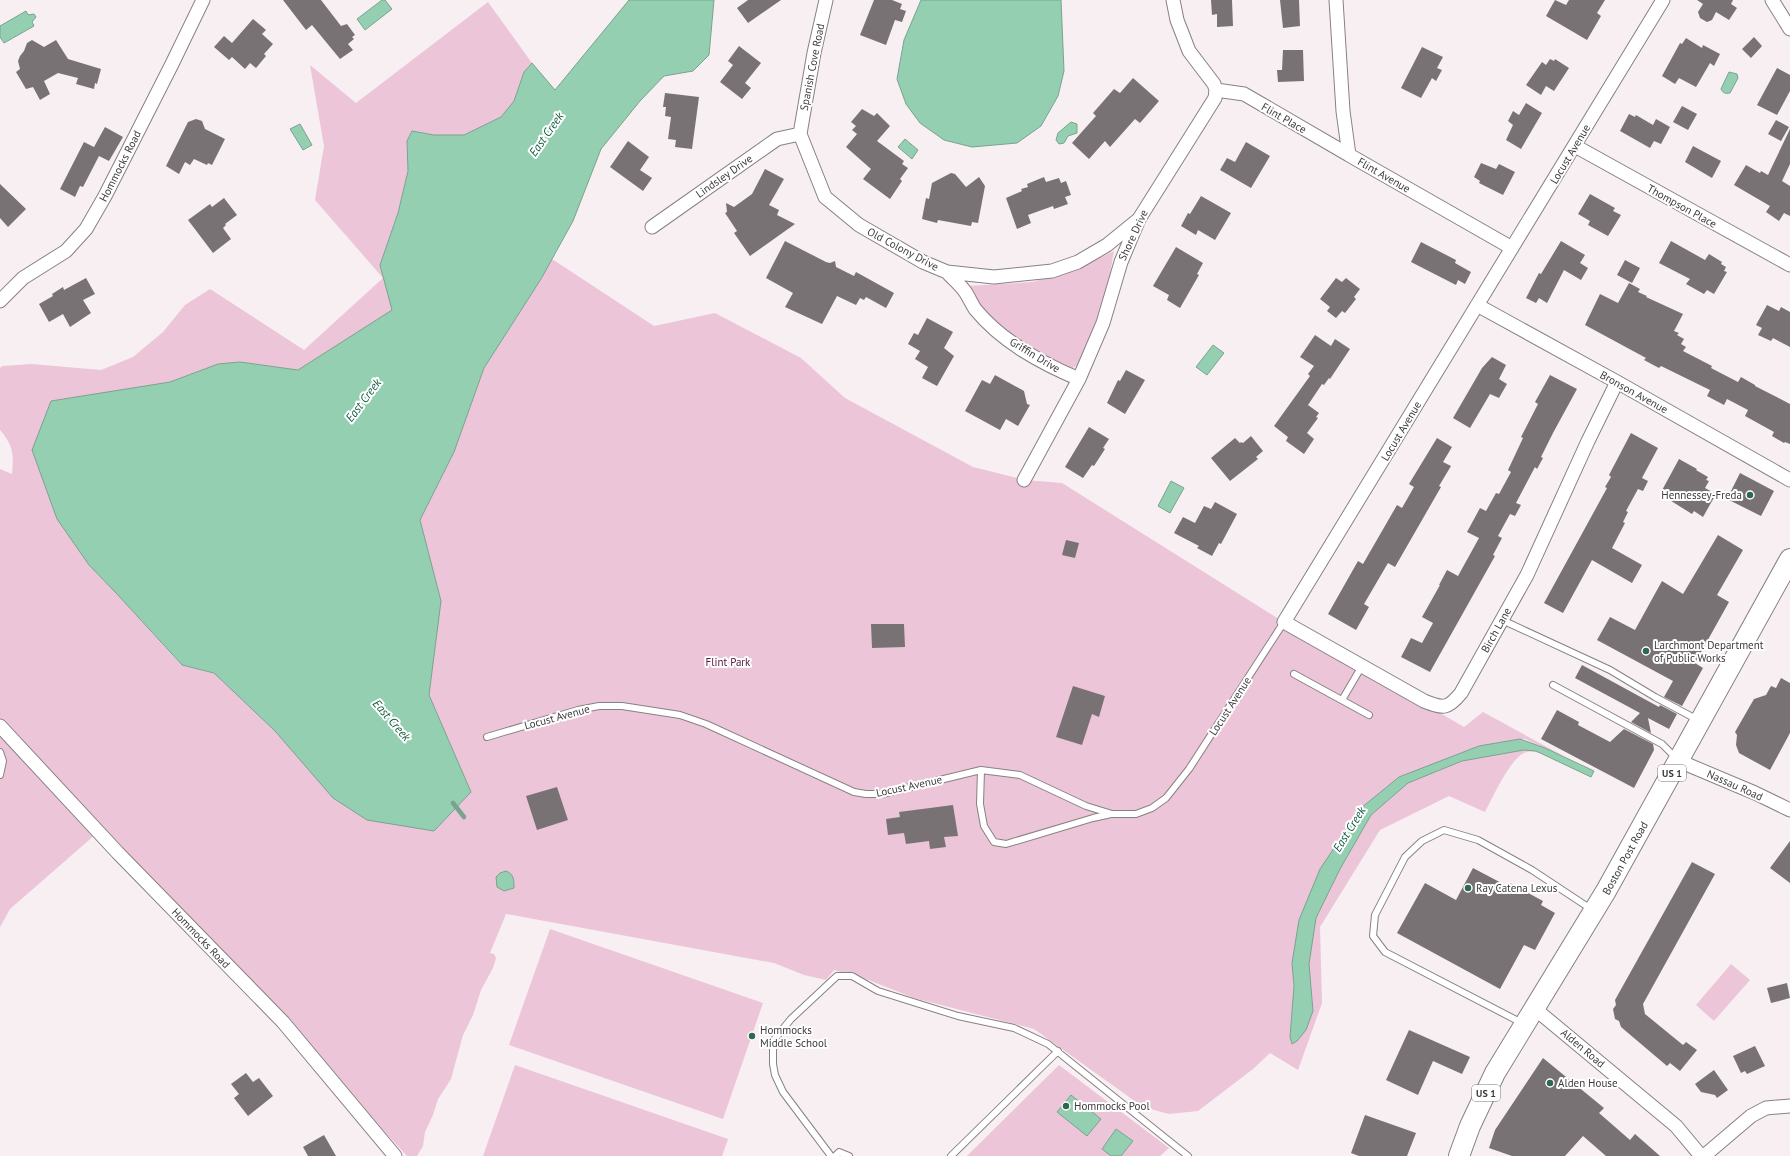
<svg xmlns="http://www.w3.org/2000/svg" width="1790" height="1156" viewBox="0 0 1790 1156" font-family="'PT Sans',sans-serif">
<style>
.green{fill:#edc5d8}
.water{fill:#94cfb2;stroke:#7aa38f}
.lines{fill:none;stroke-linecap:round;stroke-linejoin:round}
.stream{stroke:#7aa38f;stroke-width:4.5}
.building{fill:#797275}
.lane-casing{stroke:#888184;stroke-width:8}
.street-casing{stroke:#888184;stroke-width:15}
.primary-casing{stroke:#888184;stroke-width:22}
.lane{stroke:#fff;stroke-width:6}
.street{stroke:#fff;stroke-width:13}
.primary{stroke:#fff;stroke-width:20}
.poi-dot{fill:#30674f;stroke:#fff;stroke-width:1.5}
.labels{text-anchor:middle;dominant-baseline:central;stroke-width:4;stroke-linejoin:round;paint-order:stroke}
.shield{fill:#fff;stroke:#787677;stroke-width:1}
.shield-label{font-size:10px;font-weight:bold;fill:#3e3b3d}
.street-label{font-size:11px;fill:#3e3b3d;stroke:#fff}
.poi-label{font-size:11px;fill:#3e3b3d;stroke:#fff;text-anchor:start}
.park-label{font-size:11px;fill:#55153b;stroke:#fff}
.water-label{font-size:12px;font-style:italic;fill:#125b3f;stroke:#fff}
</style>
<rect width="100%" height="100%" fill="#f7eff2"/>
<path class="green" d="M488 2 532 63 524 72 514 101 501 117 464 135H434L412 131 407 141 408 170 398 213 380 265 393 310 298 370 240 362 218 364 170 382 51 401 89 565 117 594 181 665 214 673 275 731 471 792 429 695 441 601 420 520 454 452 484 368 541 279 552 259 654 326 715 313 801 358 845 398 973 467 1025 480 1062 483 1282 621 1464 727 1483 712 1569 759 1525 739H1520L1506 742 1399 777 1361 808 1292 963 1294 986 1290 1037 1313 1011 1309 964 1316 918 1340 869 1371 815 1408 783 1462 761 1524 750 1536 751 1551 758C1544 755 1535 750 1527 752 1512 754 1492 799 1485 812L1449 796 1380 830 1320 927 1322 1003 1298 1070 1270 1053 1253 1069 1198 1111 1169 1114 1143 1107 1034 1029 914 998 866 979 834 970 826 980 804 975 774 963 506 914 490 953 494 954 496 958 493 968 481 990 473 1015 463 1035 451 1079 438 1099 433 1115 425 1132 423 1146 417 1156H407L103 829 0 724V469L12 474C14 454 13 445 0 430V368L2 366 32 364 101 370 133 357 163 332 185 305 210 289 304 350 383 278 315 200 324 146 310 65 356 103Z
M1114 251 1109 279 1091 337 1080 364 1069 370 1007 336 977 307 967 286 1033 282 1078 268Z
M0 734 96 834 10 909 0 927Z
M550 929 763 1003 723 1119 509 1045Z
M1731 964 1750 980 1714 1021 1696 1005Z
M515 1065 728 1139 722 1156H483Z
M1059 1065 1169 1148 1160 1156H967Z"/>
<path class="water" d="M382 0H385L392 9 365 30 357 19Z
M629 0H714L709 55 693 71 664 76 640 101 601 149 573 221 541 279 484 368 454 452 420 520 441 601 429 695 471 792 434 831 367 820 333 798 275 731 214 673 182 665 117 594 89 565 57 519 32 450 51 401 170 382 218 364 240 362 298 370 392 310 380 265 398 213 408 171 407 141 412 131 434 135H464L501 117 514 101 524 72 532 63 555 90Z
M921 0H1061L1064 71 1058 96 1041 126 1017 143 972 147 944 140 920 123 906 104 897 79 904 40Z
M26 11 28 15 34 14 36 17 32 22 34 26 4 43 0 37V26Z
M1729 72 1737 74 1738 78 1730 93C1725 94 1723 93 1721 89Z
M1071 122 1077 124V133L1068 136 1064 143 1059 144 1056 140 1058 133Z
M300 124 312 145 303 150 290 129Z
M905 139 918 150 912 159 898 147Z
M1213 345 1224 353 1207 375 1196 367Z
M1171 481 1184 488 1170 513 1158 506Z
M1520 739 1545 748 1594 771 1591 777 1536 751 1524 750 1462 761 1408 783 1371 815 1340 869 1316 918 1309 964 1313 1011 1306 1030 1297 1041 1292 1044 1290 1037 1294 986 1292 963 1299 920 1320 869 1361 808 1399 777 1479 746Z
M506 871C514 874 514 880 514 888L504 891 497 887 496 877 500 873Z
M1071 1095 1101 1119 1087 1136 1057 1112Z
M1116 1129 1133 1141 1121 1156H1111L1102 1149Z"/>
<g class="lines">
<path class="stream" d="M453 803 464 817"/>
</g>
<path class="building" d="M283 0H321L341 26 347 24 355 35 352 37 354 39 348 44 353 50 340 59 312 25 306 30Z
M748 0H781L748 23 737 8Z
M874 0H892L902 4 900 9 906 11 902 22 895 20 886 45 860 35Z
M1211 0H1232L1233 26 1217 27V14L1212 15Z
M1280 0H1299L1300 26 1283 28Z
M1555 0 1566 5 1569 0H1605L1597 13 1601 16 1587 40 1546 16Z
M1697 0H1733L1731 4 1737 8 1729 20 1716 12 1712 20 1707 22 1700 18 1698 12 1703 4Z
M253 19 266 30 262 34 273 44 264 54 266 56 256 68 250 63 245 69 232 57 229 60 214 47 224 36 232 43Z
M1754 37 1762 46 1751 58 1742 49Z
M1686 38 1702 48 1703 45 1720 54 1714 66 1710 63 1696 87 1679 78 1675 84 1662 76 1680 43 1682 44Z
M32 40 44 47 56 40 68 59 101 69 97 84 95 83 94 89 76 84 78 78 58 73 44 81 50 94 40 100 33 87 26 89 16 72 20 69 18 61 20 56 24 51 27 43Z
M739 46 761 63 745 83 751 88 742 99 720 82 733 65 728 61Z
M1422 47 1443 57 1437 68 1442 70 1436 81 1432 78 1421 98 1401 88Z
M1283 50H1303L1304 81 1278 82 1277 70H1282Z
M1550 59 1554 61 1555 59 1569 68 1554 91 1546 86 1541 95 1526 85 1542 62 1546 65Z
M1777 68 1790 75V91L1777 115 1757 105Z
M1133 78 1159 101 1140 123 1135 119 1110 147 1105 141 1089 159 1072 143 1096 116 1093 113 1114 89 1120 93Z
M665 93 699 97 692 149 675 147 676 140 668 139 671 117 665 116 666 107H663Z
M1526 103 1542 113 1521 149 1506 140 1513 125 1508 121 1513 111 1519 115Z
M1682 106 1697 114 1688 130 1673 122Z
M862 109 874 116 877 113 890 126 877 141 904 161 902 164 908 168 900 179 902 181 890 199 863 179 871 169 846 147 857 134 852 130 856 126 851 122Z
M1629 114 1635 117 1636 115 1653 125 1656 119 1670 127 1661 144 1654 141 1650 148 1620 131Z
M196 119 202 121 205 129 225 139 212 165 208 163 207 165 194 159 190 165 185 162 179 174 166 166 188 122Z
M1776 120 1789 127 1781 141 1768 134Z
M105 127 123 137 109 161 99 156 83 187 80 186 75 197 60 189 84 142 94 147Z
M1790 129V164L1782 181 1790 186V216L1784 213 1779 221 1766 212 1770 206 1734 185 1746 165 1760 173 1761 171 1768 175Z
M628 141 649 157 640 170 652 178 643 191 610 167Z
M1246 142 1270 156 1251 188 1220 170 1227 158 1235 162Z
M1693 146 1721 161 1712 178 1685 162Z
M1481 163 1496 169 1499 164 1515 172 1503 195 1479 183 1480 181 1474 177Z
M765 169 784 179 769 205 779 210 777 215 795 224 750 256 734 233 737 231 725 213 727 212 726 203 734 207 752 194Z
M951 173 955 174 966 187 979 177 985 186 978 223 972 222 971 226 938 220 937 223 922 219 926 198 929 199 932 183Z
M1044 177 1046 182 1059 178 1061 183 1066 181 1071 195 1065 197 1068 204 1054 209 1053 206 1028 215 1031 223 1017 229 1006 198 1022 191 1021 189 1028 187 1027 184Z
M0 184 26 209 8 227 0 218Z
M1590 194 1615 208 1613 211 1621 215 1608 236 1588 225 1590 221 1578 214Z
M1201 196 1231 213 1215 240 1198 230 1196 235 1181 226 1188 213 1190 214Z
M224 198 237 215 225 224 226 225 223 228 231 239 213 253 188 220 210 204 212 207Z
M785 241 826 262 830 263 835 261 836 267 854 276 856 272 894 293 886 308 866 297 864 300 860 298 856 305 837 296 822 324 785 307 793 293 766 278Z
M1561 241 1585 255 1580 263 1588 268 1581 280 1564 270 1547 303 1539 298 1536 303 1526 298 1539 273 1541 274Z
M1671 241 1705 260 1709 254 1722 262 1721 264 1726 267 1724 271 1727 272 1714 294 1707 290 1704 294 1686 284 1690 279 1659 263Z
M1421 242 1456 260 1455 263 1471 272 1465 284 1458 280 1456 285 1411 262Z
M1176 247 1203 263 1197 274 1199 275 1180 308 1167 300 1169 295 1153 286Z
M1625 260 1640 268 1632 283 1617 275Z
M86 278 95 294 83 300 91 313 70 327 63 314 49 322 39 304 53 296 52 294 63 287 64 290Z
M1336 278 1342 282 1346 278 1360 289 1354 297 1356 299 1345 313 1342 311 1336 318 1327 311 1330 307 1320 299Z
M1629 283 1640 289 1638 292 1647 296 1646 297 1683 314 1674 331 1679 333 1677 335 1684 339 1681 344 1686 347 1683 351 1712 366 1711 368 1738 382 1741 377 1755 385V386L1790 404V444L1785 442 1784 443 1772 436 1774 432 1745 416 1748 410 1727 399 1724 405 1707 396 1710 390 1661 366 1659 368 1644 360 1646 358 1585 325 1600 294 1618 303Z
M1767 305 1779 311 1781 307 1790 312V347L1773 338 1771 341 1758 335 1762 328 1756 325Z
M927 318 953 332 944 348 954 356 937 386 922 378 928 367 915 359 920 351 908 344 914 333 918 335Z
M1315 335 1331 346 1335 339 1350 349 1330 379 1329 378 1324 385 1322 384 1308 405 1319 413 1316 417 1318 418 1307 433 1314 439 1304 454 1286 441 1288 437 1274 426 1310 376 1308 374 1314 366 1300 357Z
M1492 357 1506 365 1499 379 1507 384 1499 398 1490 394 1470 428 1453 418 1482 368Z
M1126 370 1145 380 1125 414 1107 403 1118 380 1120 381Z
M995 375 1024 391 1027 404 1030 405 1018 426 1006 419 1000 430 965 411 982 380 990 384Z
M1550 375 1577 389 1553 433 1541 457 1543 458 1537 469 1535 467 1516 503 1521 505 1515 516 1510 514 1498 536 1502 538 1493 555 1495 556 1430 672 1401 657 1411 638 1422 643 1433 623 1422 617 1440 585H1439L1447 570 1458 576 1479 538 1467 532 1480 508 1486 511 1496 493 1499 494 1511 472 1508 470 1523 438 1521 437 1538 404 1535 402Z
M1089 427 1109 439 1103 448 1105 449 1094 466 1092 465 1083 478 1065 467Z
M1631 433 1658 448 1643 476 1642 478 1648 481 1643 491 1638 489 1626 511 1628 512 1623 522 1625 523 1612 548 1642 565 1632 583 1592 560 1563 613 1544 603 1607 488 1605 487 1611 477 1609 475Z
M1251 436 1263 451 1256 457 1258 459 1230 481 1211 458 1235 438 1240 443 1241 442 1243 443Z
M1437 438 1452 447 1443 462 1451 466 1439 486 1441 487 1395 567 1388 563 1364 604 1369 607 1356 630 1328 614 1358 561 1363 564 1397 505 1402 508 1414 487 1409 484Z
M1679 459 1697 469 1696 470 1708 477 1706 480 1709 481 1705 488 1716 494 1703 517 1694 511 1692 514 1660 494Z
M1740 473 1774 491 1761 516 1727 499Z
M1215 502 1237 514 1221 544 1219 543 1212 556 1197 548 1199 546 1174 533 1183 517 1195 523 1204 506 1211 509Z
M1718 535 1743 550 1717 595 1729 602 1695 663 1703 668 1682 706 1664 697 1673 681 1597 640 1610 617 1635 630 1662 581 1683 594Z
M1066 540 1079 543 1075 558 1062 555Z
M871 624H904L905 647 872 648Z
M1582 665 1659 707 1660 705 1677 714 1669 729 1648 718 1651 733 1631 722 1640 713 1575 678Z
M1781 678 1790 683V733L1770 770 1739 753 1736 745 1737 735 1735 732 1754 699 1766 695 1771 686 1776 688Z
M1073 686 1105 696 1099 717 1092 714 1082 745 1056 737Z
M1557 710 1579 722 1578 725 1610 742 1624 729 1653 744 1654 750 1634 788 1541 739Z
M557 787 568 820 537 830 526 796Z
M953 805 958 836 944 837 946 847 930 849 929 841 906 844 904 833 888 835 886 819 900 817 899 812Z
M1790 841V883L1770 868Z
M1692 862 1715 874 1643 1004 1645 1014 1683 1045 1686 1042 1697 1050 1680 1071 1670 1063 1667 1066 1621 1027 1619 1021 1615 1019 1613 1009 1616 1005 1615 1000Z
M1473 868 1509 887 1510 883 1543 901 1541 905 1555 913 1535 950 1524 945 1500 989 1397 933 1425 883 1456 900Z
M1787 983 1790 998 1771 1003 1767 988Z
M1409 1030 1470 1057 1462 1074 1433 1061 1418 1095 1386 1080Z
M1755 1046 1765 1066 1747 1074 1745 1071 1741 1073 1733 1056Z
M1543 1058 1604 1108 1599 1113 1630 1140 1635 1134 1660 1156H1606L1583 1136 1565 1156H1512L1489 1148 1495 1130Z
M1714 1070 1728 1090 1717 1098 1715 1095 1701 1092 1695 1084Z
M246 1073 253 1082 259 1078 273 1096 248 1116 234 1098 239 1094 231 1084Z
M1365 1115 1416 1133 1407 1156H1359L1351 1153Z
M324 1135 336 1156H308L303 1147Z"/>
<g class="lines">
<defs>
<path id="lane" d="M1502 620 1610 670 1655 697 1698 720
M1294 674 1369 715
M1553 685 1662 744 1676 758
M1342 700 1362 666
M487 737 578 710 599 706H622L680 715 706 724 854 792 866 794H882L981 770 1020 775 1086 806 1112 814H1136L1152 808 1166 798 1189 769 1284 622
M0 752 3 761 0 775
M981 770 980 804 984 826 994 842 1006 844 1093 818 1111 814
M1522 1023 1385 952 1373 936 1375 915 1405 857 1422 841 1444 830 1478 840 1532 870 1591 909
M831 1156 783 1092 775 1075 773 1064V1041L791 1019 837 976H852L878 991 958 1016 1014 1028 1048 1044 1188 1156
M835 1156 839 1152 849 1156
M951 1156 1058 1051"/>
<path id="street" d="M826 0 814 53 800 134 825 197 859 225 923 262 947 272 994 277 1052 271 1078 262 1107 245 1139 219
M1336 0 1343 111 1349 155 1512 248
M1772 0 1790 29
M1216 90 1244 94 1349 155
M1575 146 1790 265
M652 227 777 139 800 134
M947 272C953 279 961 285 966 293 969 298 972 304 975 309 1002 342 1041 363 1079 379
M0 301 23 278 66 251 86 229 105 196 172 64 203 0
M1477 305 1617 382 1790 480
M1617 382 1588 441 1527 575 1461 693C1448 709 1443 709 1424 701L1284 622 1663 0
M1024 480 1079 379 1103 323 1121 262 1139 219 1215 98 1216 90 1214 84 1189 51 1177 20 1173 0
M0 726 118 853 283 1022 395 1156
M1679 761 1755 793 1790 810
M1534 1008 1676 1126 1701 1156
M1704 1156 1751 1116 1766 1108 1790 1106"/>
<path id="primary" d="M1459 1156 1470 1126 1495 1073 1606 891 1790 559"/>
</defs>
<use href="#lane" class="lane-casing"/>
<use href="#street" class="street-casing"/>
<use href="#primary" class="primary-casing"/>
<use href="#lane" class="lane"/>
<use href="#street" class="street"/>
<use href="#primary" class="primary"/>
</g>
<g class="poi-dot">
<circle cx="1750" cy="495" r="4"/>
<circle cx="1646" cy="651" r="4"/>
<circle cx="1468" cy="888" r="4"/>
<circle cx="752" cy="1036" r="4"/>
<circle cx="1550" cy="1083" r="4"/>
<circle cx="1066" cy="1106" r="4"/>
</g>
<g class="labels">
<g class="shield">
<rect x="1658" y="765" width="28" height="16" rx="3"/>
<rect x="1472" y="1085" width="28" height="16" rx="3"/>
</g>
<g class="shield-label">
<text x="1672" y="773">US 1</text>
<text x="1486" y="1093">US 1</text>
</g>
<g class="street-label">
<text transform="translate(812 67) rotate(-79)">Spanish Cove Road</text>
<text transform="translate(1284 118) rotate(30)">Flint Place</text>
<text transform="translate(1570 154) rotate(-59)">Locust Avenue</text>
<text transform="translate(120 166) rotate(-63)">Hommocks Road</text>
<text transform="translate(1384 175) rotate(30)">Flint Avenue</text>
<text transform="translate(724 176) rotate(-35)">Lindsley Drive</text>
<text transform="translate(1682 206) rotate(29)">Thompson Place</text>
<text transform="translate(1133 235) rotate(-65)">Shore Drive</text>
<text transform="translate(903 249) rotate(28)">Old Colony Drive</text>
<text transform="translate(1035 355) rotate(31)">Griffin Drive</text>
<text transform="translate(1634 392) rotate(29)">Bronson Avenue</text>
<text transform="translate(1401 431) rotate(-59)">Locust Avenue</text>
<text transform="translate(1496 630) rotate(-61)">Birch Lane</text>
<text transform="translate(1230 706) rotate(-57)">Locust Avenue</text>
<text transform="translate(557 717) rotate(-15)">Locust Avenue</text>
<text transform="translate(1735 785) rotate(24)">Nassau Road</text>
<text transform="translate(909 786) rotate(-12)">Locust Avenue</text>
<text transform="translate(1625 858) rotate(-61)">Boston Post Road</text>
<text transform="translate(201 938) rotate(46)">Hommocks Road</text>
<text transform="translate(1583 1048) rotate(40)">Alden Road</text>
</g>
<g class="poi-label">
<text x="1742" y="495" text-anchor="end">Hennessey-Freda</text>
<text x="1654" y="645">Larchmont Department<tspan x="1654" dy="13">of Public Works</tspan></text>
<text x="1476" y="888">Ray Catena Lexus</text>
<text x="760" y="1030">Hommocks<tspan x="760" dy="13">Middle School</tspan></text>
<text x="1558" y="1083">Alden House</text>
<text x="1074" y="1106">Hommocks Pool</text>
</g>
<g class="park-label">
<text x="728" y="662">Flint Park</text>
</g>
<g class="water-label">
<text transform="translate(546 134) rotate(-55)">East Creek</text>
<text transform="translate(363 400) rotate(-53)">East Creek</text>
<text transform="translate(392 720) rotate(49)">East Creek</text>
<text transform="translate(1349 829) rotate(-58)">East Creek</text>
</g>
</g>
</svg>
